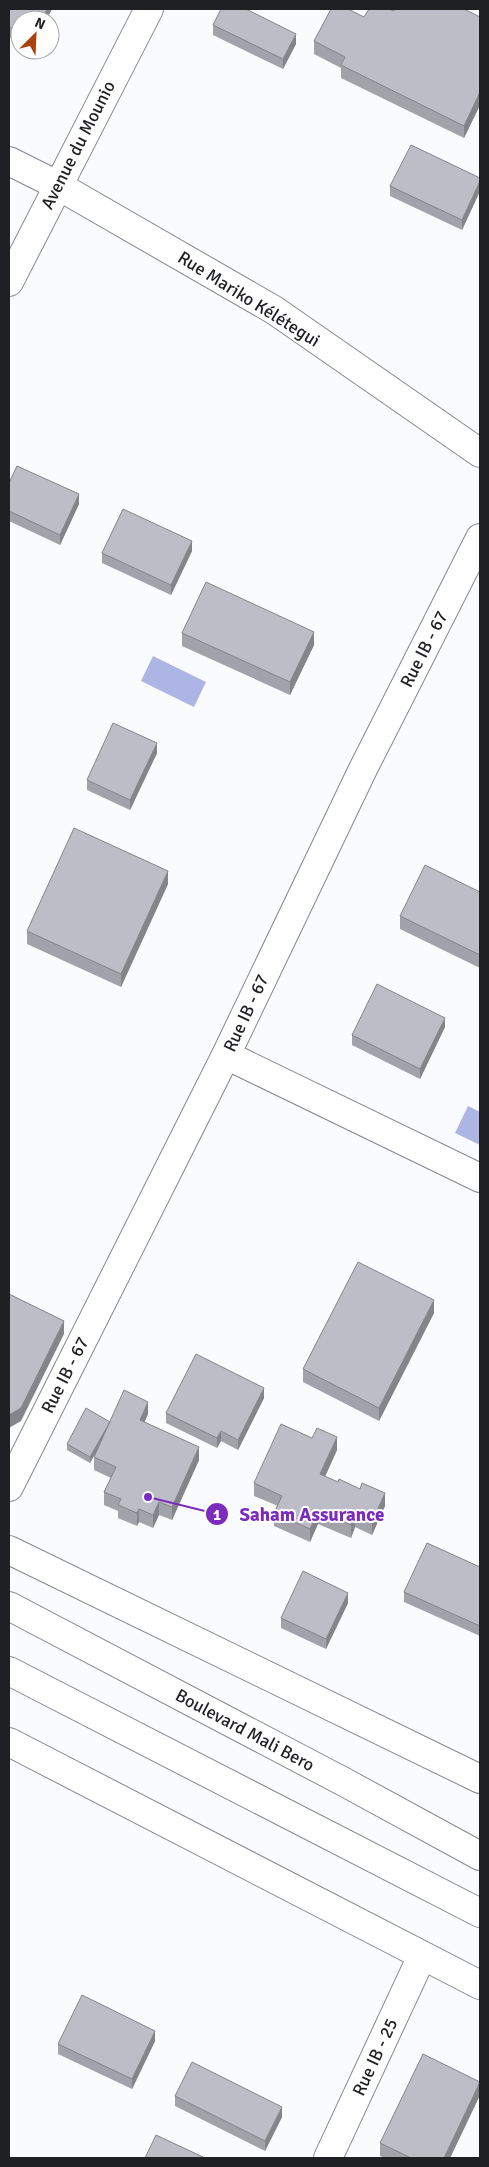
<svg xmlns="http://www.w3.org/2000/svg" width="489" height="2167" viewBox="0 0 489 2167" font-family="Signika,sans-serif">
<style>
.water{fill:#adb5e4}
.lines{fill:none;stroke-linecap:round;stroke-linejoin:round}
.street-casing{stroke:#85878f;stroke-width:30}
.secondary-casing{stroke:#85878f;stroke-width:30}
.primary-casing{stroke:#85878f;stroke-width:30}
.street{stroke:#fff;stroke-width:28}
.secondary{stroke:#fff;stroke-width:28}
.primary{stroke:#fff;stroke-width:28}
.wall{fill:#a2a3aa}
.shaded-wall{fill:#84848b}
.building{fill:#bcbdc6;stroke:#84848b}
.labels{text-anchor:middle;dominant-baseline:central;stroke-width:4;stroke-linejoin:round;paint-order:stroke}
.street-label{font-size:18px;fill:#1f2023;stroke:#fff}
.leader{fill:none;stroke:#7b2cbf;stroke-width:2}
.callout-dot{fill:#7b2cbf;stroke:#fff;stroke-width:2}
.mark-label{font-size:15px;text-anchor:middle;font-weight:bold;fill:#fff}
.callout-label{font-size:19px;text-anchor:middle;font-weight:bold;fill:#7b2cbf;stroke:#fff;stroke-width:4;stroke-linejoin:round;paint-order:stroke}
</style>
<rect width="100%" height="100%" fill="#fafbfe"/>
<path class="water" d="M153 656 206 682 194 707 141 681Z
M468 1106 480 1112V1145L455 1133Z"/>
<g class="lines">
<defs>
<path id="street" d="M226 1055 480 1178
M9 1487 226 1055 363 769 480 538
M9 1550 480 1779
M9 1742 480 1985
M328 2158 422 1956"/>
<path id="secondary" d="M9 161 57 185 274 310 480 453
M9 282 149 9"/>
<path id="primary" d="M9 1606 346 1783 480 1856
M9 1671 480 1913"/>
</defs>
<use href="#street" class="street-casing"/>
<use href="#secondary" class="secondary-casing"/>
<use href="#primary" class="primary-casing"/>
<use href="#street" class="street"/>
<use href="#secondary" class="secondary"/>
<use href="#primary" class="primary"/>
</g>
<path class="wall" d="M9 9H52L46 20H20V42L9 37Z
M394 11 480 17V105L464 138 341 78V68L314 54V41L364 17Z
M213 25 296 44 283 69 213 35Z
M480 178V191L462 230 390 196V186Z
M9 483 79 504 60 545 9 521Z
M192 551 171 595 102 563V553Z
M182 633 314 645 290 695 182 646Z
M157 753 130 810 87 790V780Z
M168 884 121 987 27 944V931Z
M480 892V968L400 929V916Z
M445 1027 420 1079 352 1045V1035Z
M434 1313 379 1421 303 1382V1369Z
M264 1398 238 1450 221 1441 217 1448 166 1423V1413Z
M148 1414 144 1422 199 1460 172 1520 159 1515 153 1528 139 1522 137 1526 118 1518V1511L104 1505V1492L111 1478 94 1470V1457L98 1448 90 1463 67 1450V1444L110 1422Z
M337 1450 325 1477 385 1506 372 1535 355 1527 351 1538 318 1524 310 1542 274 1526V1513L278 1506 254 1496V1483Z
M480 1567V1636L404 1602V1592Z
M348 1603 326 1649 281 1628V1618Z
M155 2041 132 2089 58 2054V2044Z
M480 2082V2095L450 2158H385L380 2156V2143Z
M175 2096 282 2117 265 2151 175 2106Z"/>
<path class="shaded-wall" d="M47 9H52L46 20H42Z
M296 34V44L283 69V59Z
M480 92V105L464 138V126Z
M480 181V191L462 230V220Z
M79 494V504L60 545V535Z
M192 541V551L171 595V585Z
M314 632V645L290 695V682Z
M157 743V753L130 810V800Z
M168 871V884L121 987V974Z
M445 1018V1027L420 1079V1069Z
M434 1300V1313L379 1421V1408Z
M64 1321V1334L21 1421 9 1428V1415Z
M264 1388V1398L238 1450V1440Z
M148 1402V1414L140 1433V1420Z
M110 1422V1427L90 1463V1457Z
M221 1431V1441L217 1448V1438Z
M337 1437V1450L320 1487V1474Z
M199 1447V1460L172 1520V1507Z
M385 1493V1506L372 1535V1522Z
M159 1502V1515L153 1528V1515Z
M139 1509V1522L137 1526V1513Z
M318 1511V1524L310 1542V1529Z
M355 1514V1527L351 1538V1525Z
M348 1593V1603L326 1649V1639Z
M155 2031V2041L132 2089V2079Z
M480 2082V2095L450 2158H444Z
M282 2107V2117L265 2151V2141Z"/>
<path class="building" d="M9 9H47L42 20H20V32L9 27Z
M221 9H246L296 34 283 59 213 25Z
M331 9H348L364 17 369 9H389L394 11 395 9H464L480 17V92L464 126 341 65 345 57 314 41Z
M411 145 480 178V181L462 220 390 186Z
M17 466 79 494 60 535 9 511V483Z
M123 509 192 541 171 585 102 553Z
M206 582 314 632 290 682 182 633Z
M113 723 157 743 130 800 87 780Z
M74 828 168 871 121 974 27 931Z
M425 865 480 892V955L400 916Z
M377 984 445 1018 420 1069 352 1035Z
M358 1262 434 1300 379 1408 303 1369Z
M9 1294 64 1321 21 1408 9 1415Z
M196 1354 264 1388 238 1440 221 1431 217 1438 166 1413Z
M124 1390 148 1402 140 1420 199 1447 172 1507 159 1502 153 1515 139 1509 137 1513 118 1505 121 1499 104 1492 116 1467 94 1457Z
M86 1408 110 1422 90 1457 67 1444Z
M281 1424 312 1438 317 1428 337 1437 320 1474 338 1482 339 1479 360 1489 362 1483 385 1493 372 1522 355 1514 351 1525 318 1511 310 1529 274 1513 282 1496 254 1483Z
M427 1543 480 1567V1626L404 1592Z
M303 1571 348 1593 326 1639 281 1618Z
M82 1995 155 2031 132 2079 58 2044Z
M423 2054 480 2082 444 2158H411L380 2143Z
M192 2062 282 2107 265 2141 175 2096Z
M156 2135 205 2158H145Z"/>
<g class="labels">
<g class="street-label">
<text transform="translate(78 145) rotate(-63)">Avenue du Mounio</text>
<text transform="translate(249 299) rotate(32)">Rue Mariko Kélétegui</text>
<text transform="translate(424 649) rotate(-63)">Rue IB - 67</text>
<text transform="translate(246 1013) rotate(-65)">Rue IB - 67</text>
<text transform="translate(65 1375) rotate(-63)">Rue IB - 67</text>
<text transform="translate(245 1730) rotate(28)">Boulevard Mali Bero</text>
<text transform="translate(375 2057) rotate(-65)">Rue IB - 25</text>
</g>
</g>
<path class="leader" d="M148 1497L217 1514"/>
<g class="callout-dot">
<circle cx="148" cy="1497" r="5"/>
<circle cx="217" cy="1514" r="12"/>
</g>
<g class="mark-label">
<text x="217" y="1520">1</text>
</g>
<g class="callout-label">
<text x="312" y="1521">Saham Assurance</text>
</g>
<rect width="489" height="2167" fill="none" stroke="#1f2023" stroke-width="20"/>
<g transform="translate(35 35) rotate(24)"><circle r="24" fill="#ffffff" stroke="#a5a6a7"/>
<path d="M0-4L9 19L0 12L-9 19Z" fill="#a7440d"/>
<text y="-8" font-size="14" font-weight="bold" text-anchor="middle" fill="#1f2023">N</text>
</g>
</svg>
